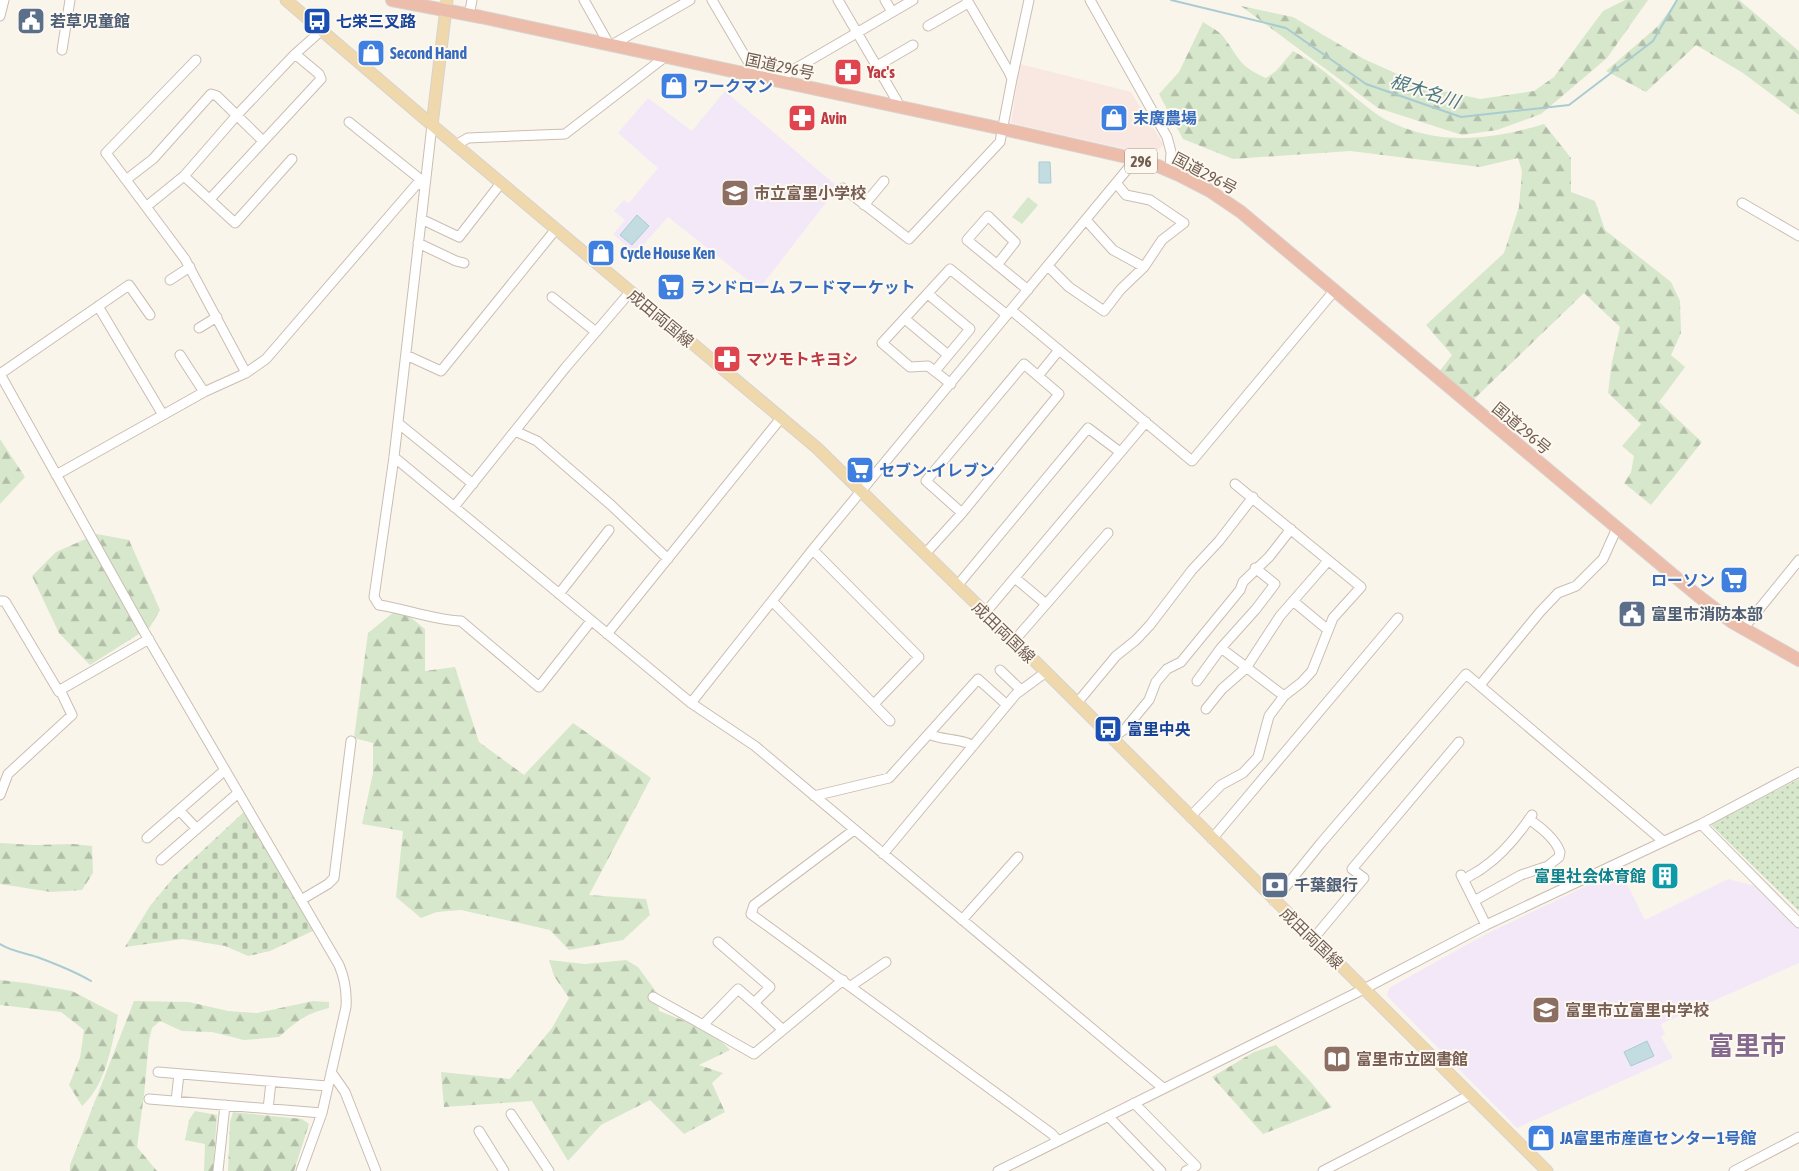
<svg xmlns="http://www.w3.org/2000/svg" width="1799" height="1171" viewBox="0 0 1799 1171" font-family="'Asap Condensed','Noto Sans JP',sans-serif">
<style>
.commercial{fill:#f9e8e1}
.education{fill:#f2e8f7}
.grass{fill:url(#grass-dots)}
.forest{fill:url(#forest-firs)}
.cemetery{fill:url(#cemetery-stones)}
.garden{fill:#d6e7cb}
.water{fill:#c2dce2;stroke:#a9cbd2}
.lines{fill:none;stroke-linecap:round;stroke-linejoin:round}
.stream{stroke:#a9cbd2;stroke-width:2}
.minor-casing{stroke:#cbbdb2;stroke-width:11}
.major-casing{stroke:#d8d2ce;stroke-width:13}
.highway-casing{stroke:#d8d2ce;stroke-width:14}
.minor{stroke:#fff;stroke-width:9}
.major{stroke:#f0d8ad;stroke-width:11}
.highway{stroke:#ecbdab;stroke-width:12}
.labels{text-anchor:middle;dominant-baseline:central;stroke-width:4;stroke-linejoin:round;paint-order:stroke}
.shield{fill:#fdf9f1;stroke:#9c8c81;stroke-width:1}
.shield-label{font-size:15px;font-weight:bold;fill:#725e51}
.service-label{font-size:16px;font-weight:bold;fill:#4e5e75;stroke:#fdf9f1;text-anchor:start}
.transit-label{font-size:16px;font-weight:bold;fill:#164399;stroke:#fdf9f1;text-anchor:start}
.shop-label{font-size:16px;font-weight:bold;fill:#366cbe;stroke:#fdf9f1;text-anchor:start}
.street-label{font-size:16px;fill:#725e51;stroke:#fdf9f1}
.health-label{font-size:16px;font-weight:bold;fill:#be3a42;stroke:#fdf9f1;text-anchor:start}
.education-label{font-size:16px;font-weight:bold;fill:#785e54;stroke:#fdf9f1;text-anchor:start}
.culture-label{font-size:16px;font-weight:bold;fill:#0d838f;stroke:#fdf9f1;text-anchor:end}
.water-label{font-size:18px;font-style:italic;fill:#4d7982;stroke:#fdf9f1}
.town-label{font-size:26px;font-weight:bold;fill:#82698d;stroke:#fdf9f1}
</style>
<defs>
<pattern id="grass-dots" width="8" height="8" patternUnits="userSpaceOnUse" patternTransform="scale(1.25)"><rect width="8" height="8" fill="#d6e7cb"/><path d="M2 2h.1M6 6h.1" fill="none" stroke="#b2bea7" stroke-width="1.8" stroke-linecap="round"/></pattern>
<pattern id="forest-firs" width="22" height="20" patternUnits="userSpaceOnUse" patternTransform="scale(1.25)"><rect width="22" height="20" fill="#d6e7cb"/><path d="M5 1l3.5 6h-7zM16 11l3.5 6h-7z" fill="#b2bea7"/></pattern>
<pattern id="cemetery-stones" width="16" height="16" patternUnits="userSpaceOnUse" patternTransform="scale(1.25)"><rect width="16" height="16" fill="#d6e7cb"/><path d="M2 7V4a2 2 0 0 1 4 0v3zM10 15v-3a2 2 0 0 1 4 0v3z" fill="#b2bea7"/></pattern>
</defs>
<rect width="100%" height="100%" fill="#faf5eb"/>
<path class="commercial" d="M1020 64 1131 92 1164 145 1152 155 1011 123Z"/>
<path class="education" d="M725 91 838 187 759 289 668 217 635 254 613 234 625 220 614 211 624 200 629 203 658 168 618 133 648 98 692 131Z
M1620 870 1645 920 1728 879 1759 887 1799 926V963L1661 1024 1665 1034 1661 1037 1673 1058 1517 1128 1387 996 1389 988 1486 934Z"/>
<path class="grass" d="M1799 779V911L1710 824Z"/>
<path class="forest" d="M1625 0H1648L1607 58 1541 114 1497 130 1462 135 1378 108 1241 6 1293 17 1364 59 1426 87 1480 99 1534 91 1554 77 1603 11Z
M1677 0H1739L1799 51V115L1743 73 1696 45 1646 92 1606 71 1658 26Z
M1203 22C1209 26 1217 30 1222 35 1239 57 1238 66 1266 78L1276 71 1293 51C1327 69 1348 94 1378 115 1383 119 1389 121 1395 124 1444 146 1494 139 1544 124L1571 158V192L1595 201 1605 230 1671 282 1680 301 1681 333 1671 355 1685 367 1659 402 1702 442 1651 505 1624 483 1631 472 1634 456 1622 446 1641 424 1608 393 1612 362 1620 327 1584 293 1474 399 1439 372 1452 355 1426 325 1504 253 1519 207 1522 171 1518 158 1480 167 1350 151 1233 159 1183 139 1159 94 1179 72Z
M0 439 25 477 0 504Z
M97 534 129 540 160 610 150 627 90 665 59 633 32 576 56 552Z
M399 608 425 629V671L455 667 479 742 524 775 573 723 651 778 589 895 646 899 650 915 623 940 569 950 550 930 461 910 437 912 421 918 396 897 403 831 362 824 373 773V743L354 738 368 633Z
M0 843 34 845 73 844 92 846 93 873 82 890 51 892 0 884Z
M549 960 585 964 626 960 638 967 657 993 659 1011C684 1021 711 1029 730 1050L699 1065 723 1073 712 1083 725 1112 684 1134 650 1100 601 1125 568 1161 532 1101 444 1107 441 1072 510 1079 552 1028 569 998 554 976Z
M0 980 26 983 72 991 118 1015C112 1045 106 1085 82 1106L69 1085 80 1058 84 1030 61 1012 0 1005Z
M134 1001 189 1002 228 1011 257 1013 313 1001 329 1002V1008C305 1014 297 1021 279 1037L244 1040 212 1032 182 1031 160 1021 152 1028 149 1040 144 1095 137 1147 157 1171H70V1165Z
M1276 1045 1309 1080 1332 1107 1263 1134 1212 1077 1254 1052Z
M195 1111 217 1115 213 1171H204L205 1144 185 1140 189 1120Z
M233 1112 302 1119 309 1124 294 1171H228L230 1122Z"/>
<path class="cemetery" d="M247 809 315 930 270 951 248 956 225 946 183 939 125 947 150 906 174 877Z"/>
<path class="garden" d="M1028 197 1038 205 1022 224 1012 217Z"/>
<path class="water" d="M1039 162H1050L1051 183H1039Z
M637 215 649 226 632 245 620 235Z
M1647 1041 1654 1056 1631 1066 1624 1052Z"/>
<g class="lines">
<path class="stream" d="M1171 0 1286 28 1366 84 1461 117 1569 105 1653 41 1677 0
M0 944C11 951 25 953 37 957 56 964 74 971 91 981"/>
<defs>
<path id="minor" d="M584 0 610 46 690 0
M712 0 749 63 753 67 788 73 913 0
M838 0 897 101 899 108
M885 0 892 12
M967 0 1009 72 1012 79
M1090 0 1167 137 1171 152 1170 171
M469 15 472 0
M0 16 4 0
M928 26 968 3
M62 50 70 0
M196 60 106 153 185 259 246 373
M877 66 913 45
M349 122 425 183
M432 125 394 457 374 597 379 605C406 609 433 620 461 621L539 687 591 621
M456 145 468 138 565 134 665 57
M184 176 235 223 292 159
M127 179 153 159 211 94 217 96 263 141
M843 188 909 239 1000 142 1012 79 1029 0
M210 199 321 79 319 74 295 54
M1742 203 1799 236
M864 205 884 181
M147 206 184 176 237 115 295 54 321 31
M421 219 459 237 501 183
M1086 220 1113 250 1144 267
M418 243 456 261 464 263
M997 265 1015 242 988 216 967 240 1028 290
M1048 266 1069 287 1104 311 1121 289 1144 267 1162 240 1184 223 1150 200 1126 195 1116 183
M170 280 190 267
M928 294 970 329 935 371
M552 297 596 332
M98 306 163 415
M1011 310 1192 461 1334 291
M905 319 948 355
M199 328 217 317
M180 355 204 392
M406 355 441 371 556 229
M0 374 142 628 339 965C345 979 347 991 346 1007L322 1113 301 1171
M0 374 129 285 150 315
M1038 376 1059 350
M951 384 928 366 910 367 882 343 950 269 1007 315
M398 423 473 484
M515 431 537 441 611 505 668 559
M394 457 691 703 755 746 1163 1088
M56 475 204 392 246 373 266 359 416 185 425 183
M454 507 566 367 631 291
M813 550 919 657 874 704
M925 554 962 513 1059 394 1024 364 926 481 962 513
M1015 578 1046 604
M957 586 1088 428 1120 452
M559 594 609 530
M0 601H4L6 603 59 692 60 690 72 715 8 774 0 795
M772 601 890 721
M1293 601 1328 630
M985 613 1146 422
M1743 629 1799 560
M607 634 781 418
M1014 641 1108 533
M1221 648 1256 609 1275 584 1255 568
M1000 670 1021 690
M1197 681 1221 648 1284 696
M1480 685 1540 612 1558 593 1576 586 1603 559 1617 528
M60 690 149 639
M691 703 814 548 1130 166 1131 158
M1077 703 1116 656 1136 640 1150 625 1192 570 1219 541 1253 497
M1206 709 1222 689 1246 668 1280 616 1328 561
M929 734C943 741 962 738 973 746
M1112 738 1125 729 1149 700 1156 682 1167 669 1181 662 1240 590 1243 582 1269 557 1291 529
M814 796 889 778 978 679 1007 705
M179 810 197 829
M1190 817 1221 785 1243 773 1258 757 1269 716 1284 696 1302 682 1312 671 1333 618 1361 587 1235 484
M1701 824 1799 923
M854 830 754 905 751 914 1052 1134 1058 1141
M147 838 225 770
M1212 839 1398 618
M883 854 1016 694 1046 672
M161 860 238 793
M1461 875 1486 925
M1464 880C1470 875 1478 872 1484 867 1503 854 1519 834 1532 815
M301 900 328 884 334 878 351 741
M1274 901 1321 843 1466 674 1663 841
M1474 901 1521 875 1548 866 1559 857 1560 852C1555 838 1541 828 1529 819
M962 920 1018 857
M1313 939 1364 878 1352 869 1459 742
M851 986 886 962
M653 997 703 1025 738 989 754 1003 770 987 718 942
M754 1003 783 1030
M703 1025 754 1054 843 980
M158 1072 327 1086
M331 1072 345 1092 376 1171
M149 1099 322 1113
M176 1101 179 1074
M1134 1103 1196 1166 1186 1171
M268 1109 271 1082
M511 1114 549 1171
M1108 1116 1161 1171
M479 1131 504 1171
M218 1171 225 1105
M998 1171 1364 989 1486 925 1701 824 1799 772
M1323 1171 1470 1095
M1734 1171 1799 1137"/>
<path id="major" d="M286 0 432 125 817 448 1046 672 1547 1171
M432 125 447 0"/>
<path id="highway" d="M392 0 481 17 1003 129 1131 158 1158 166 1179 175 1210 191 1241 212 1697 595 1732 622 1799 660"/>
</defs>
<use href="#minor" class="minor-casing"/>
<use href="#major" class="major-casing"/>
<use href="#highway" class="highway-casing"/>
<use href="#minor" class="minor"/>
<use href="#major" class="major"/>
<use href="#highway" class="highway"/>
</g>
<defs>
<symbol id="civic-square" viewBox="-11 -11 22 22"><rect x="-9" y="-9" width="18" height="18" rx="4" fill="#5c6f8a" stroke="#fdf9f1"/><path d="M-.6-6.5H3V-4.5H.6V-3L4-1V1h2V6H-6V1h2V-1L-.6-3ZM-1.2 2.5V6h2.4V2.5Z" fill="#fff"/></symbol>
<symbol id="bus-square" viewBox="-11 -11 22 22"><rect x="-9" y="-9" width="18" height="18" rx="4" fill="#1a4fb4" stroke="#fdf9f1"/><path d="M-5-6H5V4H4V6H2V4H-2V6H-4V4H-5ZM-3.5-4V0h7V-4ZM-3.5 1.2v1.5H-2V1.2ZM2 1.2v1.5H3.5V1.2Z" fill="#fff"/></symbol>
<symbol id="shop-square" viewBox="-11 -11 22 22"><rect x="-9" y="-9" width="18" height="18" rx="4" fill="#3f7fe0" stroke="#fdf9f1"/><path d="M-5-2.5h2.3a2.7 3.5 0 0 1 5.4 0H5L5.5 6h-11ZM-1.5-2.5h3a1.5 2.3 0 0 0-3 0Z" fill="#fff"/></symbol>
<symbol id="pharmacy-square" viewBox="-11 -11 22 22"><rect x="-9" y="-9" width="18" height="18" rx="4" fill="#e0444e" stroke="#fdf9f1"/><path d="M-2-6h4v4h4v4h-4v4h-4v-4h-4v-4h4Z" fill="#fff"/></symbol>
<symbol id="school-square" viewBox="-11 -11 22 22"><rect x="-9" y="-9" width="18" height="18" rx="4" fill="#8d6e63" stroke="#fdf9f1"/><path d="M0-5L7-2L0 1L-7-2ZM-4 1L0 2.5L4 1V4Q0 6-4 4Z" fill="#fff"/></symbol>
<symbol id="supermarket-square" viewBox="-11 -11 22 22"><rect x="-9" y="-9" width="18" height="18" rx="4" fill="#3f7fe0" stroke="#fdf9f1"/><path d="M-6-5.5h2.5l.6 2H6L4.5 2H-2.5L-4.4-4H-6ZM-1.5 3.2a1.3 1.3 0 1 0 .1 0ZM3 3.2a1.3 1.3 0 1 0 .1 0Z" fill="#fff"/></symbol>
<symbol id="building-square" viewBox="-11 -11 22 22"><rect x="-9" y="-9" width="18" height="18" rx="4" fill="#0f9aa8" stroke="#fdf9f1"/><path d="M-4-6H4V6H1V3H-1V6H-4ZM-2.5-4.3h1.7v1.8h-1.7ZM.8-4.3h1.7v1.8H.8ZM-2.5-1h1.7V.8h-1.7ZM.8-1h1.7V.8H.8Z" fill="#fff"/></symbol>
<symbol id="bank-square" viewBox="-11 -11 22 22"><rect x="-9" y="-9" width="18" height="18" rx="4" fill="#5c6f8a" stroke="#fdf9f1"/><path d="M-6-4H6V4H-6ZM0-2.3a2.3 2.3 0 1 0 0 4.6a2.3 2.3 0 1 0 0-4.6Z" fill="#fff"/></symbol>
<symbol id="library-square" viewBox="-11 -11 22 22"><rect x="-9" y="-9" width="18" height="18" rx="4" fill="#8d6e63" stroke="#fdf9f1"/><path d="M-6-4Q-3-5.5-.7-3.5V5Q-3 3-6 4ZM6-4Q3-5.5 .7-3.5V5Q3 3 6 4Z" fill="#fff"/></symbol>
</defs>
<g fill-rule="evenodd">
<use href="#civic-square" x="15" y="5" width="32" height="32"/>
<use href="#bus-square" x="301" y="5" width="32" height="32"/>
<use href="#shop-square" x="355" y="37" width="32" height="32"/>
<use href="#pharmacy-square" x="832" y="56" width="32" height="32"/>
<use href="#shop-square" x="658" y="70" width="32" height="32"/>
<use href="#pharmacy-square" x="786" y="102" width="32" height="32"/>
<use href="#shop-square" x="1098" y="102" width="32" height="32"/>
<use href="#school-square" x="719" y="177" width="32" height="32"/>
<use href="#shop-square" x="585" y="237" width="32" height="32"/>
<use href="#supermarket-square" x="655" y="271" width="32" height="32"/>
<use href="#pharmacy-square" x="711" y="343" width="32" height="32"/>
<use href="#supermarket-square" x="844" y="454" width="32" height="32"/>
<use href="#supermarket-square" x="1718" y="564" width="32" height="32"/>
<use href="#civic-square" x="1616" y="598" width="32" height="32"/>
<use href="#bus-square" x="1092" y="713" width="32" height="32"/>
<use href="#building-square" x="1649" y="860" width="32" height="32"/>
<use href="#bank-square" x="1259" y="869" width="32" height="32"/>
<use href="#school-square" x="1530" y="994" width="32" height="32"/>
<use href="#library-square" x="1321" y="1043" width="32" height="32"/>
<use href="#shop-square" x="1525" y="1122" width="32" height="32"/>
</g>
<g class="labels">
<rect class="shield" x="1125" y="148.5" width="32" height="25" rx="4"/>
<g class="shield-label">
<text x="1141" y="161">296</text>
</g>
<g class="service-label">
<text x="50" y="21">若草児童館</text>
<text x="1651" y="614">富里市消防本部</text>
<text x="1294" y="885">千葉銀行</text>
</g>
<g class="transit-label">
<text x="336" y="21">七栄三叉路</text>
<text x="1127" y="729">富里中央</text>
</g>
<g class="shop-label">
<text x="390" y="53">Second Hand</text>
<text x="693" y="86">ワークマン</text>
<text x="1133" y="118">末廣農場</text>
<text x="620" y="253">Cycle House Ken</text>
<text x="690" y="287">ランドローム フードマーケット</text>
<text x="879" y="470">セブン-イレブン</text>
<text x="1715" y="580" text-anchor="end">ローソン</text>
<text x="1560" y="1138">JA富里市産直センター1号館</text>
</g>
<g class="street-label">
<text transform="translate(780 66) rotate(12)">国道296号</text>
<text transform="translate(1205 173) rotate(28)">国道296号</text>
<text transform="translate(661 318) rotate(40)">成田両国線</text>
<text transform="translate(1522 428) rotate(40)">国道296号</text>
<text transform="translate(1004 632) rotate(44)">成田両国線</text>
<text transform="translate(1312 938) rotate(44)">成田両国線</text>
</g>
<g class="health-label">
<text x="867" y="72">Yac's</text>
<text x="821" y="118">Avin</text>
<text x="746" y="359">マツモトキヨシ</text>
</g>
<g class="education-label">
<text x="754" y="193">市立富里小学校</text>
<text x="1565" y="1010">富里市立富里中学校</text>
<text x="1356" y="1059">富里市立図書館</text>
</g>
<g class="culture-label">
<text x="1646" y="876">富里社会体育館</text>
</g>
<g class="water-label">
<text transform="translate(1425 91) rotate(18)">根木名川</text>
</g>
<g class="town-label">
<text x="1747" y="1046">富里市</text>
</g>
</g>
</svg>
